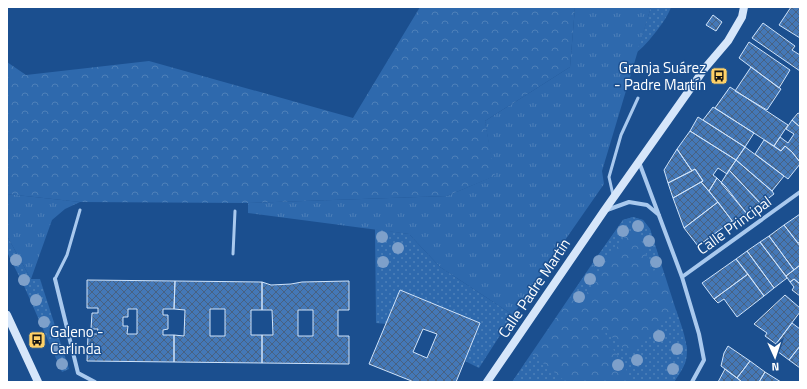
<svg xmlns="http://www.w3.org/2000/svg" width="807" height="389" viewBox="0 0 807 389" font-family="'Titillium Web',sans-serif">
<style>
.grass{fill:url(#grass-tufts)}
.forest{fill:url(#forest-crowns)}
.garden{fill:url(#garden-dots)}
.building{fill:url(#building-cross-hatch);stroke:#cfe3fa;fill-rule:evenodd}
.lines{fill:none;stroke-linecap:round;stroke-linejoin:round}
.lane{stroke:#a9c9ee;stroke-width:3}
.street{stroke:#a9c9ee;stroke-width:4}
.secondary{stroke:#d6e6fa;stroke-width:8}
.tree{fill:#7ea0ca}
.labels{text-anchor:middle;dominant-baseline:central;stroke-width:3;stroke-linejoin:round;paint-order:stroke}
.poi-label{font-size:15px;fill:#fff;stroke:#1b4f8f;text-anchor:end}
.street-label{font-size:15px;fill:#fff;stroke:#1b4f8f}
</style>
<defs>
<pattern id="grass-tufts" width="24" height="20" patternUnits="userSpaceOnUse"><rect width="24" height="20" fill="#2e69ad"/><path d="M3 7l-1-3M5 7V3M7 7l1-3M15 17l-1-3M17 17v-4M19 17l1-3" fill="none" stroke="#4d80b9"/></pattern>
<pattern id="forest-crowns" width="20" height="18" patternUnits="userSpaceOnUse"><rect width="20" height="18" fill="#2e69ad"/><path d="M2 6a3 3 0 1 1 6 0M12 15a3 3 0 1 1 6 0" fill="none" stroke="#4d80b9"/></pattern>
<pattern id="garden-dots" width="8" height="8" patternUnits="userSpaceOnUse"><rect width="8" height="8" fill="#2e69ad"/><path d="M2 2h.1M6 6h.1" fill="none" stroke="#4d80b9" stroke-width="1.8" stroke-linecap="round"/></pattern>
<pattern id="building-cross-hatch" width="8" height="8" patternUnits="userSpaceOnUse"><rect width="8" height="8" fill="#4478b7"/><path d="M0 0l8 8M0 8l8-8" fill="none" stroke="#486282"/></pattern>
</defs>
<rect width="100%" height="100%" fill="#1b4f8f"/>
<path class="grass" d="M575 7H651L602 171 604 184 513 315 440 267 409 234 248 213V203L447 196 494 176 485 121 570 67Z
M7 194 80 202 65 209 52 220 31 279 7 236Z"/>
<path class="forest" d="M420 7H575L570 67 485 121 495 176 447 196 248 203 80 202 7 194V62L26 75 149 61 353 118Z
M633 217 643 220 650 229 676 310 687 348 685 363 674 382H512L592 264 623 220Z"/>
<path class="garden" d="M651 7H671C668 18 647 45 637 52Z
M633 217 643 220 650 229 662 268 652 271 639 234 634 231 626 235 598 272 592 264 623 220Z
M375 229 409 234 440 267 513 315 479 368 465 361 480 323 400 290 386 324 376 323Z
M7 236 31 279H40L69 369 62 372 24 286 7 252Z
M587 272 595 281 579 305 570 297Z
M676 310C681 325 691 348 685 363 683 369 678 376 674 382H631C626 361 609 350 604 329L629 354Z
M532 354 566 382H512Z"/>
<path class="building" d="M791 7H800V38L779 25Z
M713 15 722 22 716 31 706 25Z
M763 23 795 46 792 50 800 55V71L752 38Z
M749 42 790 70 779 88 739 58Z
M751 67 781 89 767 110 735 91Z
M730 87 788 125 774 146 715 108Z
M713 107 754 133 745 147 703 120Z
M798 113 800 114V127L792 120Z
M698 117 745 147 736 160 690 131Z
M792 120 800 127V162L792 152 785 146 781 151 774 146 780 137 788 143 794 134 786 129Z
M690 131 736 160 727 174 718 168 713 175 717 178 709 191 701 182 703 181 695 169 692 171 677 149Z
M764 140 781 151 785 146 792 152 800 162V164L788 179 755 154Z
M745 147 784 176 772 191 736 160Z
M677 149 692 171 668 183 664 170Z
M736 160 772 191 774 194 761 204 729 170Z
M695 169 703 181 673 198 668 183Z
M729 170 761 204 747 214 721 183Z
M717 178 726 187 747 214 734 223 709 191Z
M701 182 718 202 684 228 673 198Z
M718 202 732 221 698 246 684 228Z
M800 214V242L798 243 784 225Z
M784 225 800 246V265L794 270 769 236Z
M769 236 794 270 786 276 760 242Z
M760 242 787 278 774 288 747 251Z
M747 251 774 288 764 296 736 259Z
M736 259 748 274 714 299 702 283Z
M800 265V284L794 279 790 282 786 276Z
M748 274 764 296 737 317 724 299 718 303 714 299Z
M794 279 800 284V296L792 290 794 287 790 282Z
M87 280 175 281 174 309H163V315H168V329L163 330V335H174V362L87 361 88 334H97L98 329H91L92 313H98V308H87ZM128 309H137V334H127L128 326H123V317H128Z
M175 281 262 282V310H251V335H262V363L174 362V335L184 336 185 310 174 309ZM210 309H225V336H210Z
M349 281V310H338V336H349V364L262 363V335H273L272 310H262V282L271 285 291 284 302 282ZM298 310H313V336H298Z
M400 290 480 323 456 382H414L369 364ZM423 329 437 334 427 358 413 352Z
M785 295 800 308V312L776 344 765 336 767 333 754 324Z
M792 323 800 329V346L789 360 773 348Z
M728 346 750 361 737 378 721 366 724 353Z
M800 346V368L789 360Z
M750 361 765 372 759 382H742L737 378Z
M725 369 737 378 742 382H718Z
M765 372 781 382H759Z"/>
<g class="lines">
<path class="lane" d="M613 195 609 177 621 135 638 98
M233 254 235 211
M55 279 67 255 80 210"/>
<path class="street" d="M639 162 682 277 699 334 704 360 692 382
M607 210 629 202 647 205 659 215
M682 277 800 192
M55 279 78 373 95 382"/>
<path class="secondary" d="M7 315 38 382
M487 382 604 211 705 68 728 41 742 17 744 7"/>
</g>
<g class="tree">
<circle cx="638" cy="226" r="6"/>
<circle cx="623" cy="231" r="6"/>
<circle cx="382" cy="237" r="6"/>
<circle cx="649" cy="241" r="6"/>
<circle cx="398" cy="248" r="6"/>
<circle cx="16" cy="260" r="6"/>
<circle cx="599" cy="261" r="6"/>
<circle cx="383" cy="262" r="6"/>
<circle cx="656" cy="262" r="6"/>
<circle cx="590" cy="279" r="6"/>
<circle cx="24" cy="280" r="6"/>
<circle cx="579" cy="297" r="6"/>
<circle cx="36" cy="300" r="6"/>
<circle cx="44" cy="322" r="6"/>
<circle cx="659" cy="336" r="6"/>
<circle cx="57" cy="349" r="6"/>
<circle cx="677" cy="349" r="6"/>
<circle cx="637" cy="360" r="6"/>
<circle cx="62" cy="364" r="6"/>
<circle cx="618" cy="365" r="6"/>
<circle cx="673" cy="369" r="6"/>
</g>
<defs>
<symbol id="bus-square" viewBox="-11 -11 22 22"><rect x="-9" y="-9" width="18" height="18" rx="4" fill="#ffd166" stroke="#1b4f8f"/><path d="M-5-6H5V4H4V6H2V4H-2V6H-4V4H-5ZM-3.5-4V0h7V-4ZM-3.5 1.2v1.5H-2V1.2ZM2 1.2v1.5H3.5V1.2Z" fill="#111"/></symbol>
</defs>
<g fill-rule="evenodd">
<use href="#bus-square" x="709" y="66" width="20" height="20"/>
<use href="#bus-square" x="27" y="330" width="20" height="20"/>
</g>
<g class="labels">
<g class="poi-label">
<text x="706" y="67">Granja Suárez<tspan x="706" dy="17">- Padre Martín</tspan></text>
<text x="50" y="331" text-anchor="start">Galeno -<tspan x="50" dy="17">Carlinda</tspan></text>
</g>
<g class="street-label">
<text transform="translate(734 225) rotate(-36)">Calle Principal</text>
<text transform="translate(534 288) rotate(-56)">Calle Padre Martín</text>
</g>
</g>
<rect width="807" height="389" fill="none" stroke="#ffffff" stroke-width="16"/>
<g transform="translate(775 357) rotate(177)" stroke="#1b4f8f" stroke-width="3" paint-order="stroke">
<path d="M0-3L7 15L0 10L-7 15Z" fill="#ffffff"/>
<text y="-6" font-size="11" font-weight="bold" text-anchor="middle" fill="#ffffff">N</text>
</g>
</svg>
